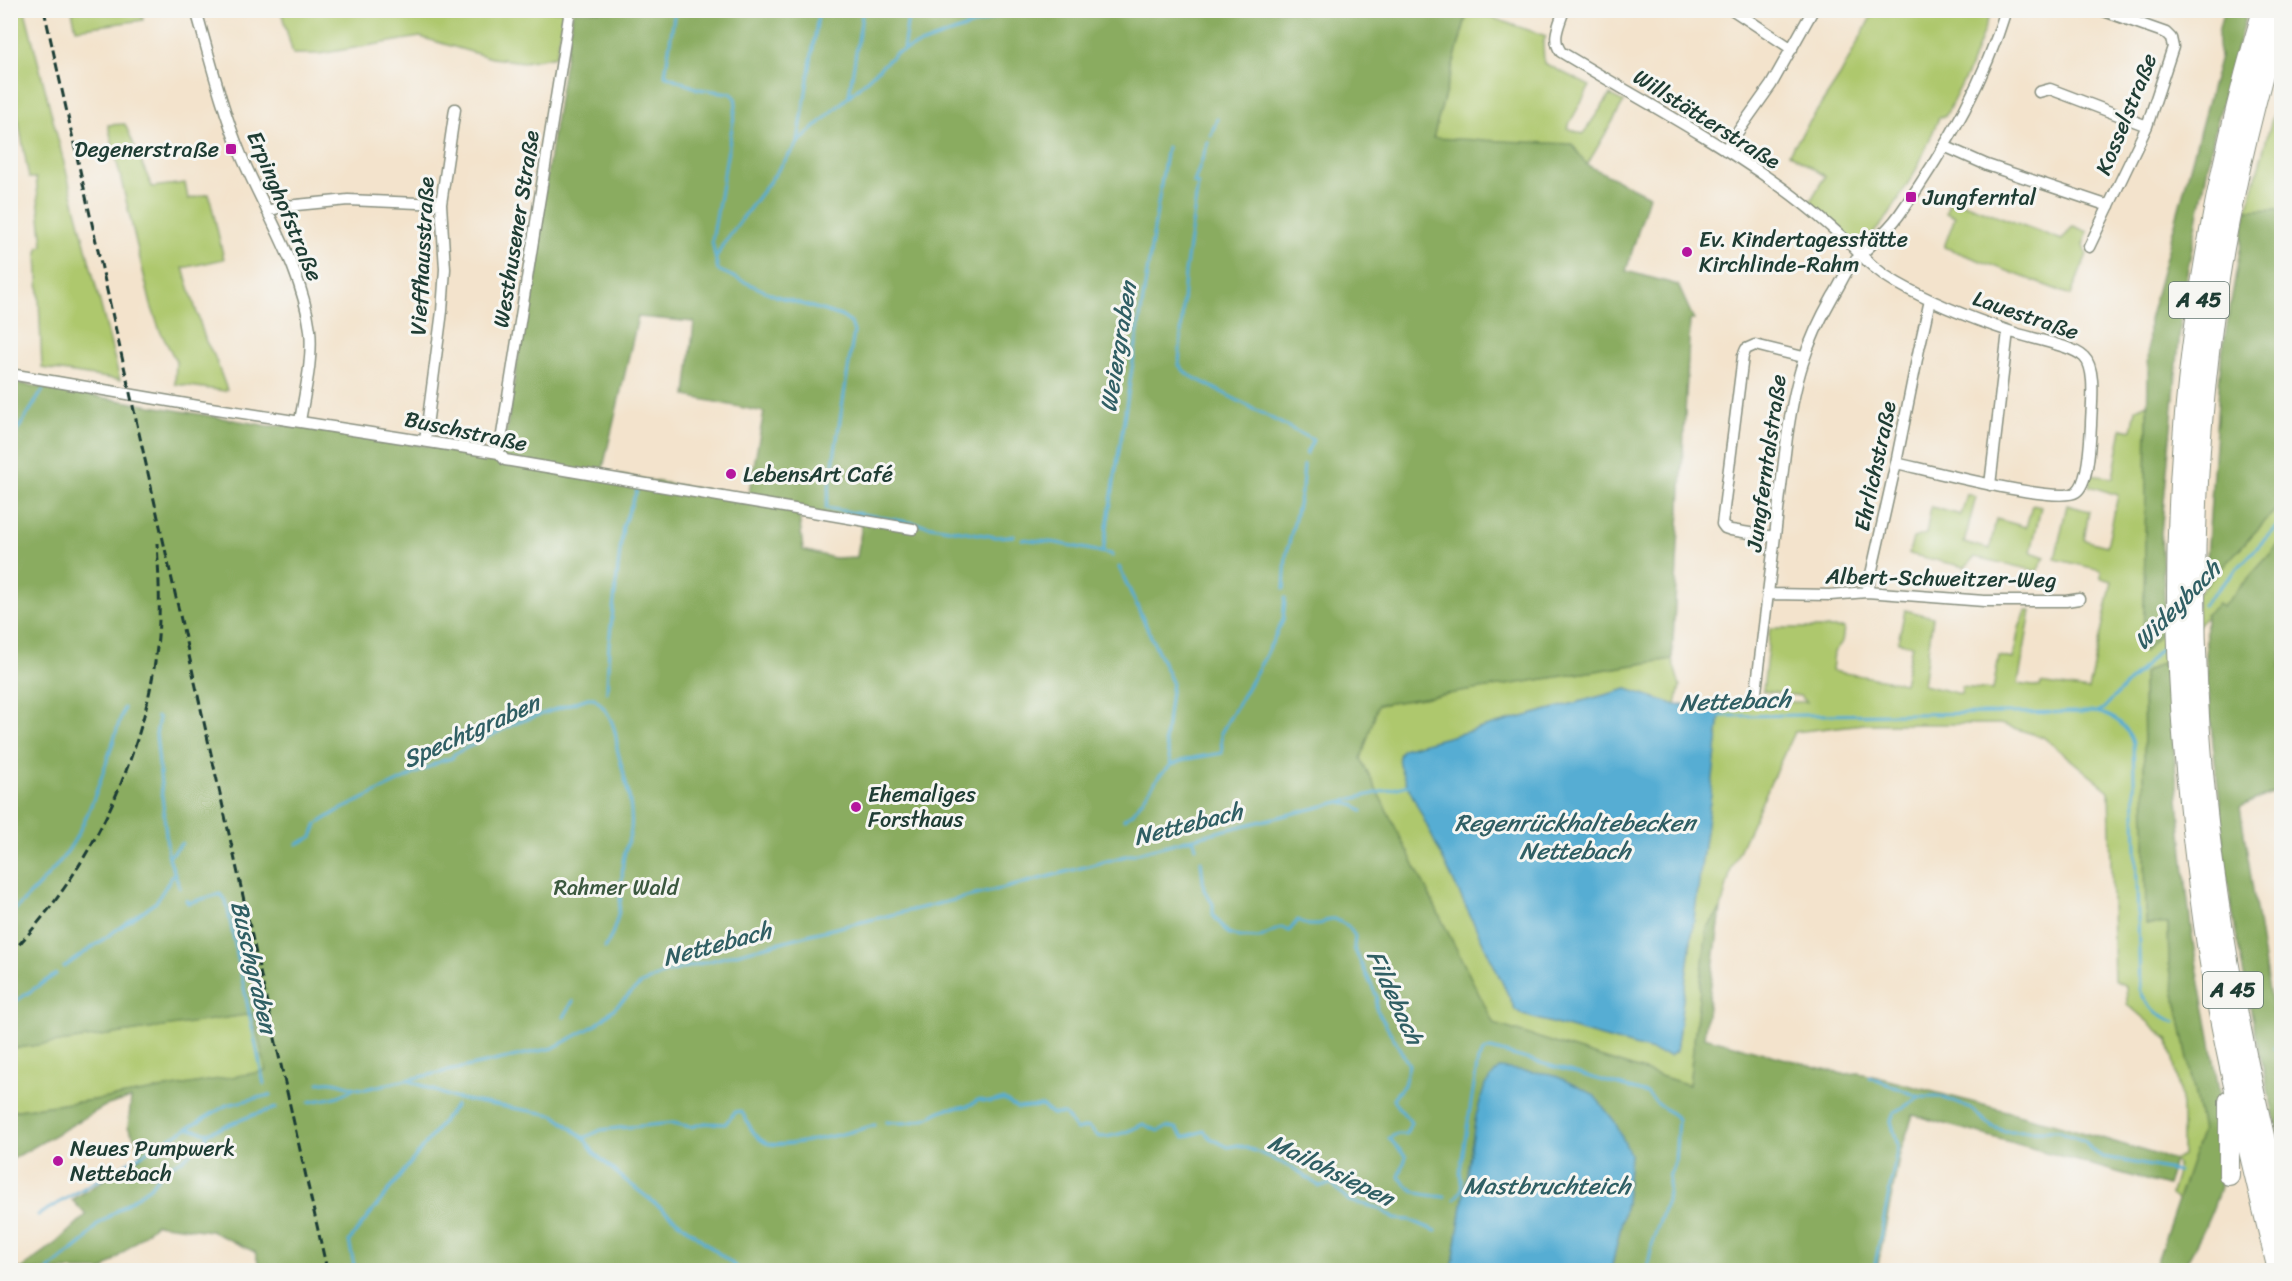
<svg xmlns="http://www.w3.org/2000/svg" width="2292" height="1281" viewBox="0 0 2292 1281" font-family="Sriracha,sans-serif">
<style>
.green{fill:#aec86d;stroke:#668250;stroke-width:1.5}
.forest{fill:#8aac60;stroke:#54744a;stroke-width:1.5;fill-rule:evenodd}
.water{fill:#56add3;stroke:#3a7584;stroke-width:1.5}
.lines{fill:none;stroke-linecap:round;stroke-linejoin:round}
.stream{stroke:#56add3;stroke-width:3}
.street-casing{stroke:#899080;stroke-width:13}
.highway-casing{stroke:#899080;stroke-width:22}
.street{stroke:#fff;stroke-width:10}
.highway{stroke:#fff;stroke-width:20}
.rail{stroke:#1f3d34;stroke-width:3;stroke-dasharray:9 4.5;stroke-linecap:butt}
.poi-dot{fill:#b5179e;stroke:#f6f6f2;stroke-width:2}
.labels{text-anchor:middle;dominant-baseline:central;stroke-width:6;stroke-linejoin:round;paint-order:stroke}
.shield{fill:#f6f6f2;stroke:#60746d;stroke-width:1.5}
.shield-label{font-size:21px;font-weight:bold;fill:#1f3d34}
.street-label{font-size:22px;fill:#1f3d34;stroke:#f6f6f2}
.poi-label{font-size:22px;fill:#1f3d34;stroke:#f6f6f2;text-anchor:start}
.park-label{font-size:22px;fill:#3c593f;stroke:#f6f6f2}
.water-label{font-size:24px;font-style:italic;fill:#305f64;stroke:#f6f6f2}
</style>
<rect width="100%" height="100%" fill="#f6f6f2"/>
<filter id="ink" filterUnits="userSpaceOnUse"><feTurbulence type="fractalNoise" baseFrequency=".0167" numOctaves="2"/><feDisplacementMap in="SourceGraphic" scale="12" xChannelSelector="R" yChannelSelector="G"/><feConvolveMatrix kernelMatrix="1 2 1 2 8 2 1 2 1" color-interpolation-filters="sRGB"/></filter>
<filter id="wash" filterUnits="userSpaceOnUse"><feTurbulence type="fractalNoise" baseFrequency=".008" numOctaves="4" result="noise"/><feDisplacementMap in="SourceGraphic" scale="24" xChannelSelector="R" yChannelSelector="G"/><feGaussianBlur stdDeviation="1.35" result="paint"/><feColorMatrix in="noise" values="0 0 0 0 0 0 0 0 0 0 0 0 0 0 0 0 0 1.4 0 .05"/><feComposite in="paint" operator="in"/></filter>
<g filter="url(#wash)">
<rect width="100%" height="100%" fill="#f3e3cc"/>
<path class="green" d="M10 11H25L120 380 42 368 37 252 39 247 43 246 36 178H29L11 80Z
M72 11H142L143 20 76 29Z
M281 11H565L556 56 524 62 492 58 420 37 319 54H293Z
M1468 11H1478V13L1546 36 1543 43 1544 63 1590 86 1567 128 1583 134 1610 95 1624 102 1587 165 1433 138Z
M1874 11H1991L1969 70 1946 115 1939 118 1917 168 1889 215 1860 249 1808 205 1825 176 1789 153 1840 76Z
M2281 86V209L2247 210Z
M125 124 152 187 185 183 188 199 209 194 224 259 183 268 206 342 214 355 227 390 225 391 175 384 176 361 160 331 151 305 108 125Z
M1950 198 2062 240 2073 226 2088 232 2083 245 2087 254 2071 295 1944 247 1955 217 1946 213Z
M2147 404 2144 651 2281 504V542L2222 608 2218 604 2167 656V660L2143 673 2146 924 2168 923 2169 963 2202 1131 2178 1200 2171 1195 2178 1167 2174 1160 2182 1155V1105L2169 1040 2127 1004 2126 986 2114 980 2109 791 2043 737 2000 724H1864L1794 732 1731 869 1721 909 1707 928 1689 1085 1494 1024 1361 759 1377 705 1672 659 1680 686 1676 705 1627 689 1403 749C1394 759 1401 769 1405 780L1515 1009 1523 1015 1670 1056 1676 1051 1712 786 1721 706 1754 702H1807L1800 696 1763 691 1770 628H1844L1842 642 1834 652 1832 671 1904 683 1912 645 1898 642 1905 610 1933 617 1923 685 1961 694 1962 687 1993 690 1999 656 2013 659 2019 628 2026 611H2031L2018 684 2040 687 2041 683 2089 690 2112 581 2101 578V570L2055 559 2067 505 2089 511 2084 540 2107 546 2118 495 2089 486 2091 475 2113 478 2122 428 2132 430 2136 409Z
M1967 494 1976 497 1964 543 1990 549 1996 519 2026 527 2032 505 2041 507 2031 552 2045 557 2037 571 1975 557 1965 567 1909 554 1913 538 1926 534 1931 507 1961 515Z
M253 1014 267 1072 108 1098 11 1111 10 1049Z"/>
<path class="forest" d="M1468 10 1433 138 1572 144 1587 165 1649 196 1626 271 1678 285 1694 320H1690L1672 659 1378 705 1361 759 1494 1024 1689 1085 1707 928 1721 909 1704 1037 1843 1074 1859 1073 1877 1077 2052 1123 2174 1160 2167 1186 1913 1115 1900 1153 1877 1270H1611L1626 1203 1630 1154 1476 1116 1452 1270H261L255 1252 211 1231 156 1224 103 1270H20L57 1242 86 1215 72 1200 141 1157 134 1137 128 1127 131 1098 105 1106 11 1160V1111L108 1098 266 1071 253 1014 11 1049V382L269 426 284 425 502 457 573 11ZM638 317 694 322 686 396 764 412 748 497 606 473 603 468ZM799 514 862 524 857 557 834 558 803 550Z
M2224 10 2247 11 2215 130 2184 288 2161 534 2166 628 2143 652 2149 320 2220 56C2215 39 2219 26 2224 10Z
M2281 209V504L2205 586 2221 359 2247 210Z
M2281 542V789L2240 807 2276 1036 2281 1048V1137L2278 1133C2257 1044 2238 955 2225 865 2222 847 2223 828 2221 810 2213 745 2204 680 2206 614L2218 604 2222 607Z
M2167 660C2174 749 2180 839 2191 927 2201 1008 2228 1093 2222 1175 2219 1204 2196 1245 2182 1270H2154L2202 1130 2169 963 2168 924H2146L2143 673Z"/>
<path class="water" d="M1627 689 1676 705 1721 706 1712 786 1676 1051 1670 1056 1523 1015 1515 1009 1405 780C1401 769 1394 759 1403 749Z
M1499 1068 1552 1074 1593 1094 1615 1122 1630 1154 1626 1203 1611 1270H1452L1476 1116 1485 1085Z"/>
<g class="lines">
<path class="stream" d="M675 10 665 75 698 89 730 93 735 97 736 105 712 241 718 270 776 296 841 316 851 323 854 332 826 508 996 537 1014 536
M903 50 909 10
M849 95 863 10
M1211 135 1217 119
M798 142 819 10
M1208 142 1194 183 1198 184 1185 273 1179 365 1187 374 1313 440 1306 454
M716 258 722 246 798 143 896 53 1014 10
M10 442 43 390
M1022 539 1057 543 1111 554 1112 556
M1103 552 1167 147
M1119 567 1172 682 1165 741 1171 765
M1284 589 1286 556 1302 488 1304 465
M2203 605 2282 521
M607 692 609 643 623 526 637 490
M2098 711 2103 709 2169 640
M1717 716 2096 712C2115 716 2127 725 2133 743L2140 989C2146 1007 2158 1014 2175 1022
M157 717 159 718 156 734 168 855 180 888
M1342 802 1356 806 1362 811
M1124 819 1133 813 1160 775 1171 765 1187 759 1222 753 1221 733 1265 657 1283 620 1285 598
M1193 839 1196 847
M297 844 312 837 317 824 338 811 441 761 452 758 454 754 516 723 588 698H594C609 710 617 729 617 748 623 774 634 803 631 830 629 841 624 852 623 862 621 895 622 919 605 948
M169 857 182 843
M1201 861 1204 890 1213 904V915L1228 933 1240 937 1259 938 1282 927 1289 931 1298 920 1308 925H1319L1329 919H1335L1348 926 1355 936 1354 948 1377 997 1376 1008 1409 1065 1404 1085 1393 1098C1396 1109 1406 1113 1411 1123L1406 1134H1397L1389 1138 1406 1157 1399 1177C1414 1195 1422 1195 1445 1197
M186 900 188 903 220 894 226 901 264 1084
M10 915C30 894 53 873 69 849 93 813 110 750 124 708
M64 967 156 902 174 873
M10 1005 56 974
M564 1017 573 1001
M2274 1048 2282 1050
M1869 1077 1920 1097H1941L1970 1108 1993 1127 2004 1131H2059L2085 1141 2091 1150 2103 1157 2178 1171
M410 1081 454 1098 554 1115 584 1138 601 1130 619 1128 673 1123 691 1127 705 1123 725 1124 735 1112 741 1111C749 1123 752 1136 766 1143 781 1150 856 1131 875 1125
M319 1083C343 1078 346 1090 365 1089L553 1048 596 1025 641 984 665 973 815 933 1005 888 1213 833 1409 785
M309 1102C324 1099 342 1098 354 1088
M886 1122C899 1124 912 1123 924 1119 932 1117 938 1111 946 1109 960 1106 967 1109 978 1100L990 1102 1003 1099 1017 1108 1042 1106 1052 1114H1065L1076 1130 1088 1127 1099 1137C1115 1137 1129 1132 1143 1124L1158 1131 1167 1127 1176 1128 1184 1137 1204 1131 1210 1138 1228 1147 1238 1145 1255 1151 1293 1168 1319 1186 1332 1184 1349 1201 1379 1208 1395 1219 1410 1220 1436 1231
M187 1128 208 1133 253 1115 276 1108
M584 1138 594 1153 624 1179 740 1270
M1455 1199 1462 1189 1460 1171 1478 1060 1484 1051 1491 1049 1647 1093C1655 1105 1668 1109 1678 1119L1675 1162 1670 1174 1667 1201 1653 1240 1647 1270
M38 1215 227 1105 270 1095
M48 1270 85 1240 97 1225 150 1187 165 1168 182 1160 205 1141 208 1133
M355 1270 349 1241 456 1105
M1874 1270 1898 1146 1891 1121 1894 1113 1920 1097"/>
</g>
</g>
<g filter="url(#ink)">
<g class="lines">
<defs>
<path id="street" d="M196 10C210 59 222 109 241 155 265 212 302 268 310 330 313 360 305 391 300 421
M1564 10C1559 25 1551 39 1561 52 1632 95 1706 134 1774 182 1800 200 1826 222 1850 244 1866 260 1877 272 1897 283 1932 303 1970 318 2009 331 2027 338 2072 345 2084 357 2097 369 2091 408 2091 425 2090 441 2089 483 2076 492 2058 505 1924 469 1896 463
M1733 10 1792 49
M2039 92 2050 89 2147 126
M1944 146 1987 165 2109 206
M1725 150 1771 85 1813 10
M267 211 286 206 348 200 441 204
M2089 247 2147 126 2173 47 2171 38 2166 33 2101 10
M1920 345 1930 300
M10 374 198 406 499 453 505 460 913 529
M425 441 442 311 445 269 441 204 455 109
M499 453 570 10
M1990 485 2008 331
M1774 537 1731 530 1725 528 1722 524 1743 356 1746 349 1755 345 1803 357
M1867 592 1896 463 1919 349
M1767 594 1830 595 1867 592 1984 601H2066L2079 599
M1756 692 1787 437C1795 381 1805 345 1833 296 1839 287 1843 277 1849 268 1864 249 1885 235 1899 215 1942 155 1984 82 2006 10
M10 1263 15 1270"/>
<path id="highway" d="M2263 10C2207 199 2177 396 2177 593 2177 704 2189 816 2204 925 2221 1042 2250 1156 2278 1270
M2281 10C2258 89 2238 168 2224 248 2193 431 2187 618 2206 803 2220 941 2249 1077 2282 1212
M2229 1101V1175"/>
</defs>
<use href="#street" class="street-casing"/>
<use href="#highway" class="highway-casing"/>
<use href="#street" class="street"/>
<use href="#highway" class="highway"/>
<path class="rail" d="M44 10 327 1270
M10 954C89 873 144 759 157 647 161 612 159 577 157 543"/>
</g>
</g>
<g class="poi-dot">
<rect x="225" y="143" width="12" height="12" rx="3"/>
<rect x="1905" y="191" width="12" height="12" rx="3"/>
<circle cx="1687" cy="252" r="6"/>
<circle cx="731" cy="474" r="6"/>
<circle cx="856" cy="807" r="6"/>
<circle cx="58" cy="1161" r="6"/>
</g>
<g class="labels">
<g class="shield">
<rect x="2169" y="282" width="60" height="36" rx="4.5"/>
<rect x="2203" y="972" width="60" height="36" rx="4.5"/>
</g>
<g class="shield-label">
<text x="2199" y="300">A 45</text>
<text x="2233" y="990">A 45</text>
</g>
<g class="street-label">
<text transform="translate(2126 114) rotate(-68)">Kosselstraße</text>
<text transform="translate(1707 119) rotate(32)">Willstätterstraße</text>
<text transform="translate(285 206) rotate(67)">Erpinghofstraße</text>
<text transform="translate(516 229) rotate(-81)">Westhusener Straße</text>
<text transform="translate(422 256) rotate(-87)">Vieffhausstraße</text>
<text transform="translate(2026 315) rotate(19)">Lauestraße</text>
<text transform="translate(466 431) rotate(12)">Buschstraße</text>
<text transform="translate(1766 463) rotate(-82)">Jungferntalstraße</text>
<text transform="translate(1875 466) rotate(-78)">Ehrlichstraße</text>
<text transform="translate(1941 578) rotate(1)">Albert-Schweitzer-Weg</text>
</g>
<g class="poi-label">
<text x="219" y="149" text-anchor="end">Degenerstraße</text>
<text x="1923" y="197">Jungferntal</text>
<text x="1699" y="239">Ev. Kindertagesstätte<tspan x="1699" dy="25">Kirchlinde-Rahm</tspan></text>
<text x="743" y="474">LebensArt Café</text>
<text x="868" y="794">Ehemaliges<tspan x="868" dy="25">Forsthaus</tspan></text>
<text x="70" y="1148">Neues Pumpwerk<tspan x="70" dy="25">Nettebach</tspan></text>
</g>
<g class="park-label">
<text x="616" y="887">Rahmer Wald</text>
</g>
<g class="water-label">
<text transform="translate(1118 347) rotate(-81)">Weiergraben</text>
<text transform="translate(2177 605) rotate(-46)">Wideybach</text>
<text transform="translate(1735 701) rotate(-2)">Nettebach</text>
<text transform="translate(471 731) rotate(-24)">Spechtgraben</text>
<text x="1575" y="823">Regenrückhaltebecken<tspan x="1575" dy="28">Nettebach</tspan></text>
<text transform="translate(1188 824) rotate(-14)">Nettebach</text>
<text transform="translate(717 944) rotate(-15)">Nettebach</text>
<text transform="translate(254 967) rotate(77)">Buschgraben</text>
<text transform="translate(1395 997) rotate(65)">Fildebach</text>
<text transform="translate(1331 1170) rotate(26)">Mailohsiepen</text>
<text x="1547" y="1186">Mastbruchteich</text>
</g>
</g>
<rect width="2292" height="1281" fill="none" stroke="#f6f6f2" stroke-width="36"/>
</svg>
